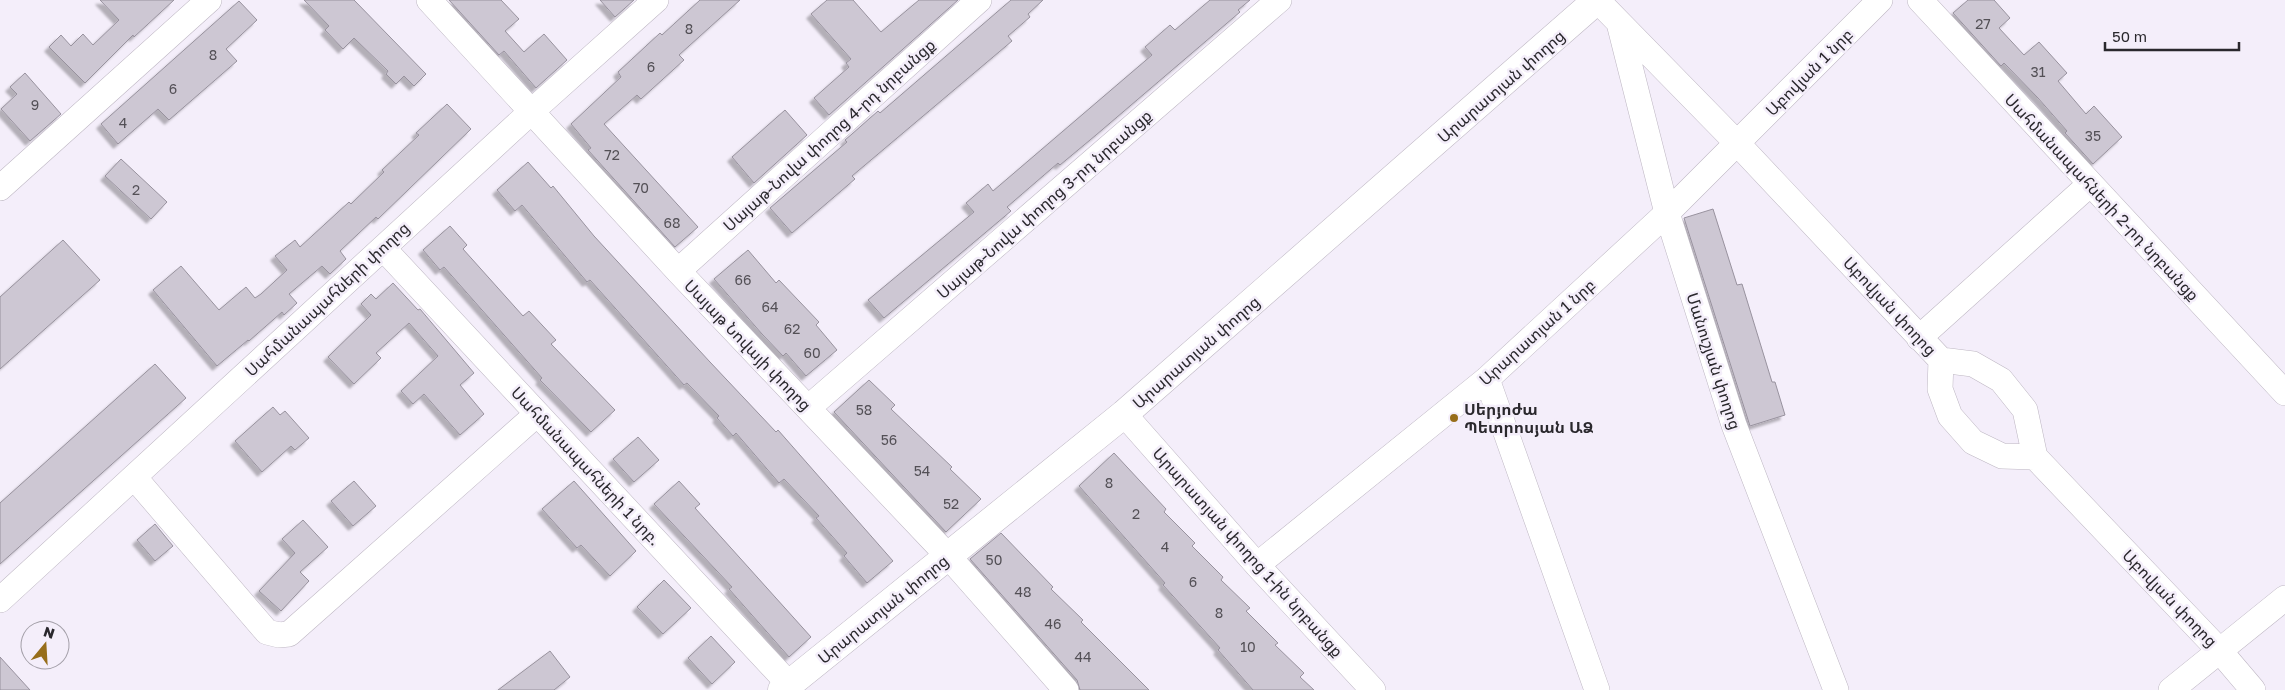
<svg xmlns="http://www.w3.org/2000/svg" width="2285" height="690" viewBox="0 0 2285 690" font-family="'Golos Text','Noto Sans Armenian',sans-serif">
<style>
.building{fill:#cdc7d3;stroke:#98929e;filter:url(#shadow)}
.lines{fill:none;stroke-linecap:round;stroke-linejoin:round}
.minor-casing{stroke:#beb7c3;stroke-width:26}
.major-casing{stroke:#beb7c3;stroke-width:29}
.minor{stroke:#fff;stroke-width:25}
.major{stroke:#fff;stroke-width:28}
.poi-dot{fill:#976e1a;stroke:#f4eefa;stroke-width:2}
.labels{text-anchor:middle;dominant-baseline:central;stroke-width:5;stroke-linejoin:round;paint-order:stroke}
.number-label{font-size:14px;fill:#535056}
.street-label{font-size:16px;fill:#2a282d;stroke:#f4eefa}
.poi-label{font-size:16px;font-weight:bold;fill:#2a282d;stroke:#f4eefa;text-anchor:start}
</style>
<defs>
<filter id="shadow"><feDropShadow dx="-4.5" dy="4.5" stdDeviation="1" flood-color="#0004"/></filter>
</defs>
<rect width="100%" height="100%" fill="#f4eefa"/>
<path class="building" d="M100 0H174L134 37 133 35 85 83 49 47 61 35 71 46 83 34 93 45 119 20Z
M304 0H354L426 74 414 86 404 76 396 84 386 74 388 71 354 38 343 49 325 30 329 26Z
M449 0H501L519 19 505 31 524 52 544 34 567 60 536 88 504 51 499 55Z
M600 0H634L615 17Z
M700 0H740L679 55 684 60 641 99 637 95 604 124 698 227 675 247 588 150 591 148 571 124 621 77 618 72 660 33 662 35Z
M827 0H853L881 32 919 0H958L829 115 814 98 849 67 846 63 851 59 811 14Z
M1011 0H1043L1028 14 1030 17 1008 36 1012 41 852 176 855 179 792 233 770 208 847 142 845 140 852 134 878 111 880 113Z
M1210 0H1250L1238 10 1240 12 1096 135 1060 165 1058 163 1007 207 1011 211 884 318 868 300 974 212 966 203 988 184 993 191 1152 55 1145 47 1170 25 1175 30Z
M1968 0H1994L2010 18 1999 28 2024 55 2039 42 2067 73 2058 81 2086 114 2094 106 2122 137 2093 164 2065 133 2067 131 2038 98 2004 63 2001 66 1953 13Z
M239 1 257 20 226 49 237 61 169 120 158 109 118 144 101 124Z
M25 73 61 114 30 141 1 109 17 94 10 87Z
M447 104 471 129 378 219 376 217 340 251 346 259 330 274 322 266 289 294 297 303 284 315 282 312 249 341 248 340 217 366 153 290 181 266 219 310 246 287 255 298 261 294 287 270 275 256 295 240 300 247 349 202 351 204 384 172 382 170 419 135 416 133Z
M785 110 807 135 754 183 732 157Z
M121 159 167 202 151 219 105 176Z
M528 162 551 188 553 186 594 236 710 362 776 432 778 430 893 561 867 583 844 556 847 553 816 518 819 516 784 479 779 483 736 433 733 436 717 418 719 416 687 383 684 385 590 280 587 282 522 205 515 211 497 190Z
M1713 209 1737 285 1742 284 1772 382H1775L1785 415 1750 426 1684 218Z
M450 226 467 245 463 249 523 316 529 311 556 340 551 344 615 410 591 432 540 380 542 378 444 267 440 270 423 250Z
M63 240 100 280 0 369V297Z
M748 250 776 283 779 280 819 322 816 325 837 350 806 376 786 353 783 356 762 334 714 279Z
M393 283 418 310 420 309 474 373 460 385 484 414 460 435 424 394 413 404 401 391 438 356 409 323 376 353 381 358 354 384 328 357 371 315 361 304 371 294 376 299Z
M155 364 186 398 0 564V503Z
M869 380 895 405 891 409 952 467 950 469 981 499 946 532 834 412Z
M273 407 280 415 285 411 309 438 295 450 291 446 262 472 235 441Z
M638 437 659 460 634 482 613 459Z
M1114 453 1166 509 1164 512 1195 543 1192 546 1223 577 1221 580 1250 608 1246 611 1278 643 1275 645 1304 673 1300 677 1314 690H1253L1218 650 1220 648 1163 585 1165 583 1079 486Z
M354 481 376 506 353 526 331 501Z
M574 481 636 551 610 576 581 545 577 548 542 509Z
M679 481 700 504 695 508 811 637 789 657 729 589 732 587 654 504Z
M303 520 328 547 300 572 309 581 281 611 259 591 295 553 282 539Z
M155 524 173 546 155 561 137 540Z
M1001 533 1053 587 1051 589 1083 620 1081 622 1149 690H1080L1077 680 970 559Z
M664 580 691 608 663 634 637 607Z
M711 636 735 662 712 684 688 658Z
M550 651 570 677 554 690H498Z
M0 657 30 690H0Z"/>
<g class="lines">
<defs>
<path id="minor" d="M429 0 678 271 949 557 1066 690
M1920 0 2285 393
M1598 1 1737 143 1941 360 1973 364 2001 380 2025 410 2035 457 2219 650 2253 690
M1619 23 1667 213 1734 425 1836 690
M0 188 209 0
M383 248 789 684
M678 271 979 0
M1919 338 2089 185
M1941 360 1940 389 1950 416 1973 442 2002 456 2035 457
M1487 379 1597 690
M808 408 1279 0
M1124 414 1257 565 1373 690
M134 477 267 632 279 635 289 634 537 414
M1257 565 1487 379 1667 213 1880 0
M0 600 532 111 656 0
M2171 690 2285 598"/>
<path id="major" d="M782 690 1124 414 1597 0"/>
</defs>
<use href="#minor" class="minor-casing"/>
<use href="#major" class="major-casing"/>
<use href="#minor" class="minor"/>
<use href="#major" class="major"/>
</g>
<circle class="poi-dot" cx="1454" cy="418" r="5"/>
<g class="labels">
<g class="number-label">
<text x="1983" y="23">27</text>
<text x="689" y="28">8</text>
<text x="213" y="54">8</text>
<text x="651" y="66">6</text>
<text x="2038" y="71">31</text>
<text x="173" y="88">6</text>
<text x="35" y="104">9</text>
<text x="123" y="122">4</text>
<text x="2093" y="135">35</text>
<text x="612" y="154">72</text>
<text x="641" y="187">70</text>
<text x="136" y="189">2</text>
<text x="672" y="222">68</text>
<text x="743" y="279">66</text>
<text x="770" y="306">64</text>
<text x="792" y="328">62</text>
<text x="812" y="352">60</text>
<text x="864" y="409">58</text>
<text x="889" y="439">56</text>
<text x="922" y="470">54</text>
<text x="1109" y="482">8</text>
<text x="951" y="503">52</text>
<text x="1136" y="513">2</text>
<text x="1165" y="546">4</text>
<text x="994" y="559">50</text>
<text x="1193" y="581">6</text>
<text x="1023" y="591">48</text>
<text x="1219" y="612">8</text>
<text x="1053" y="623">46</text>
<text x="1248" y="646">10</text>
<text x="1083" y="656">44</text>
</g>
<g class="street-label">
<text transform="translate(1809 72) rotate(-45)">Աբովյան 1 նրբ</text>
<text transform="translate(1501 86) rotate(-41)">Արարատյան փողոց</text>
<text transform="translate(829 135) rotate(-42)">Սայաթ-Նովա փողոց 4-րդ նրբանցք</text>
<text transform="translate(2102 197) rotate(47)">Սահմանապահների 2-րդ նրբանցք</text>
<text transform="translate(1044 204) rotate(-41)">Սայաթ-Նովա փողոց 3-րդ նրբանցք</text>
<text transform="translate(327 299) rotate(-43)">Սահմանապահների փողոց</text>
<text transform="translate(1890 306) rotate(47)">Աբովյան փողոց</text>
<text transform="translate(1537 332) rotate(-42)">Արարատյան 1 նրբ</text>
<text transform="translate(748 345) rotate(46)">Սայաթ Նովայի փողոց</text>
<text transform="translate(1196 352) rotate(-41)">Արարատյան փողոց</text>
<text transform="translate(1714 361) rotate(72)">Մանուշյան փողոց</text>
<text transform="translate(586 466) rotate(47)">Սահմանապահների 1 նրբ.</text>
<text transform="translate(1248 552) rotate(48)">Արարատյան փողոց 1-ին նրբանցք</text>
<text transform="translate(2170 598) rotate(46)">Աբովյան փողոց</text>
<text transform="translate(883 609) rotate(-39)">Արարատյան փողոց</text>
</g>
<g class="poi-label">
<text x="1464" y="409">Սերյոժա<tspan x="1464" dy="18">Պետրոսյան ԱՁ</tspan></text>
</g>
</g>
<g transform="translate(45 645) rotate(18)"><circle r="24" fill="#f4eefa" stroke="#a39fa8"/>
<path d="M0-4L9 19L0 12L-9 19Z" fill="#976e1a"/>
<text y="-8" font-size="14" font-weight="bold" text-anchor="middle" fill="#2a282d">N</text>
</g>
<path d="M2105 42v8h134v-8" fill="none" stroke="#2a282d" stroke-width="2.5"/>
<text x="2112" y="42" font-size="15" fill="#2a282d" stroke="#f4eefa" stroke-width="4" paint-order="stroke">50 m</text>
</svg>
